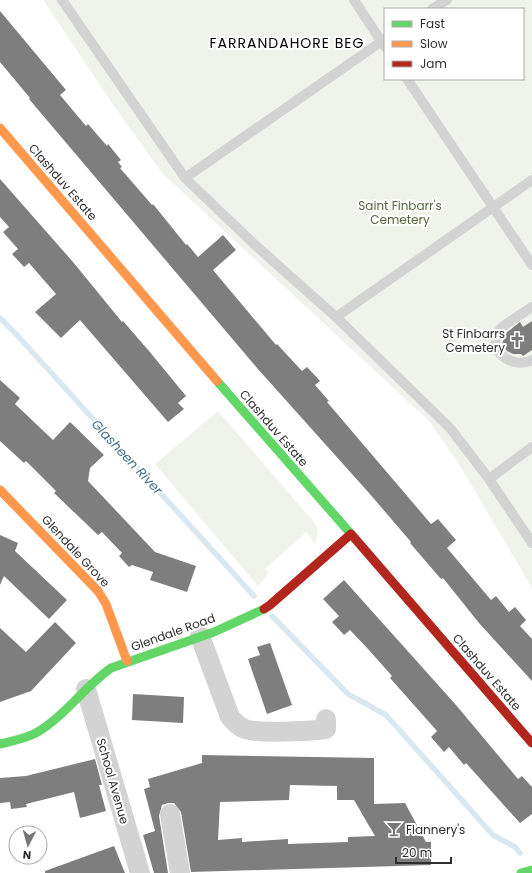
<svg xmlns="http://www.w3.org/2000/svg" width="532" height="873" viewBox="0 0 532 873" font-family="Poppins,sans-serif">
<style>
.green{fill:#f0f3ec;fill-rule:evenodd}
.lines{fill:none;stroke-linecap:round;stroke-linejoin:round}
.stream{stroke:#d9e8f0;stroke-width:5.5}
.building{fill:#7e7e7e;fill-rule:evenodd}
.lane{stroke:#d3d3d3;stroke-width:10}
.street{stroke:#d3d3d3;stroke-width:20}
.fast{stroke:#63d668;stroke-width:9}
.slow{stroke:#ff974d;stroke-width:9}
.jam{stroke:#b3261e;stroke-width:9}
.labels{text-anchor:middle;dominant-baseline:central;stroke-width:4;stroke-linejoin:round;paint-order:stroke}
.street-label{font-size:12px;fill:#2e2e2e;stroke:#fff}
.park-label{font-size:12px;fill:#53673d;stroke:#fff}
.poi-label{font-size:12px;fill:#2e2e2e;stroke:#fff;text-anchor:end}
.water-label{font-size:13px;font-style:italic;fill:#40728b;stroke:#fff}
.quarter-label{font-size:14px;letter-spacing:1px;fill:#000;stroke:#fff}
</style>
<rect width="100%" height="100%" fill="#fff"/>
<path class="green" d="M43 0H532V588L459 464 430 422 162 173 111 102ZM385 9H523V79H385Z
M218 411 314 522C319 530 318 535 315 544L306 532 265 569 269 573 258 586 155 464Z"/>
<g class="lines">
<path class="stream" d="M0 318 16 334 254 596
M272 616 348 694 386 715 493 835 515 847 520 853"/>
</g>
<path class="building" d="M0 11 66 90 60 95 86 126 88 124 107 146 108 144 121 160 118 162 122 167 120 168 152 205 153 204 186 245 187 244 198 257 223 235 236 250 213 270 276 345 277 344 302 371 307 367 320 381 315 385 329 401 327 402 431 524 438 519 456 540 447 548 491 600 496 596 509 612 515 607 526 620 520 626 532 639V681L479 623 443 578 441 579 410 543 411 542 369 493 257 368 29 99 30 98 0 62Z
M0 179 73 262 122 322 123 321 149 351 186 396 178 403 184 409 168 422 80 320 61 338 35 312 56 294 29 263 24 267 12 254 18 249 3 232 9 227 0 217Z
M532 321V350L523 356 521 354H513L507 351 502 344 506 333 520 322 523 327Z
M0 380 20 398 15 404 53 440 70 422 104 455 90 468 88 481 155 552 196 566 187 592 150 580 153 572 132 565 129 567 119 556 122 553 102 532 98 535 54 493 56 491 26 461 24 463 0 441Z
M0 535 18 543 15 551 67 600 49 619 4 576 0 585Z
M344 580 456 705 518 779 522 776 532 787V814L520 823 466 763 464 765 449 747 444 752 431 737 437 731 390 678 392 676 368 649 350 630 344 635 332 622 339 616 323 599Z
M55 622 76 643 31 691 0 702V628L26 652Z
M270 643 292 705 267 714 248 659 260 655 257 647Z
M133 694 184 697 183 723 132 720Z
M202 755 374 758V804L405 803 426 842H431V865L191 872 181 812 174 803H168L162 805 159 816 168 873H154L143 835 155 831 144 789 150 787 148 779 202 763ZM290 785 337 786V800H354L375 836 348 837V842L288 844V839L242 842V838L218 840 220 802 289 800Z
M95 759 102 785H99L106 811 80 818 74 792 26 804 27 807 11 809 10 802 0 803V778L26 776Z
M114 846 125 873H45V871Z"/>
<g class="lines">
<path class="lane" d="M62 0 185 178 254 244 336 317 450 428 489 479 532 543
M354 0 385 47
M432 9 447 0
M407 79 532 265
M185 178 385 39
M532 307C524 313 503 324 499 331 486 350 512 370 532 360
M336 317 532 180
M489 479 532 447"/>
<path class="street" d="M200 636 230 717C234 722 238 726 245 729 258 734 310 731 326 729V719
M86 689 140 873
M170 814 180 873"/>
<path class="fast" d="M217 381 351 534
M0 744C12 741 24 739 36 733 64 717 84 687 111 668L214 632 264 609
M521 873 532 870"/>
<path class="slow" d="M0 128 217 381
M0 490 98 591 106 604 127 661"/>
<path class="jam" d="M351 534 532 743
M264 609 270 605 351 534"/>
</g>
<defs>
<symbol id="church-bare" viewBox="-9 -9 18 18"><path d="M-1.2-6h2.4v3.5h3.3v2.4h-3.3V6h-2.4V-.1h-3.3v-2.4h3.3Z" fill="#777" stroke="#fff" stroke-width="2.5" paint-order="stroke"/></symbol>
<symbol id="bar-bare" viewBox="-9 -9 18 18"><path d="M-6-5H6L.8 .8V4.5H3.5V6h-7V4.5H-.8V.8Z" fill="#777" stroke="#fff" stroke-width="2.5" paint-order="stroke"/></symbol>
</defs>
<g fill-rule="evenodd">
<use href="#church-bare" x="506" y="329" width="22" height="22"/>
<use href="#bar-bare" x="383" y="818" width="22" height="22"/>
</g>
<g class="labels">
<g class="street-label">
<text transform="translate(63 182) rotate(49)">Clashduv Estate</text>
<text transform="translate(274 428) rotate(49)">Clashduv Estate</text>
<text transform="translate(76 551) rotate(47)">Glendale Grove</text>
<text transform="translate(173 632) rotate(-20)">Glendale Road</text>
<text transform="translate(487 672) rotate(49)">Clashduv Estate</text>
<text transform="translate(113 781) rotate(74)">School Avenue</text>
</g>
<g class="park-label">
<text x="400" y="205">Saint Finbarr's<tspan x="400" dy="14">Cemetery</tspan></text>
</g>
<g class="poi-label">
<text x="505" y="333">St Finbarrs<tspan x="505" dy="14">Cemetery</tspan></text>
<text x="406" y="829" text-anchor="start">Flannery's</text>
</g>
<g class="water-label">
<text transform="translate(127 457) rotate(47)">Glasheen River</text>
</g>
<g class="quarter-label">
<text x="287" y="43">FARRANDAHORE BEG</text>
</g>
</g>
<rect x="384" y="8" width="140" height="72" fill="#ffffff" stroke="#ababab"/>
<rect x="392" y="21" width="20" height="6" fill="#63d668" stroke="#ababab"/>
<text x="420" y="28" font-size="12" fill="#2e2e2e">Fast</text>
<rect x="392" y="41" width="20" height="6" fill="#ff974d" stroke="#ababab"/>
<text x="420" y="48" font-size="12" fill="#2e2e2e">Slow</text>
<rect x="392" y="61" width="20" height="6" fill="#b3261e" stroke="#ababab"/>
<text x="420" y="68" font-size="12" fill="#2e2e2e">Jam</text>
<g transform="translate(28 845) rotate(186)"><circle r="19" fill="#ffffff" stroke="#ababab"/>
<path d="M0-3L7 15L0 10L-7 15Z" fill="#777777"/>
<text y="-6" font-size="11" font-weight="bold" text-anchor="middle" fill="#2e2e2e">N</text>
</g>
<path d="M396 857v6h55v-6" fill="none" stroke="#2e2e2e" stroke-width="2"/>
<text x="402" y="857" font-size="12" fill="#2e2e2e" stroke="#ffffff" stroke-width="3" paint-order="stroke">20 m</text>
</svg>
